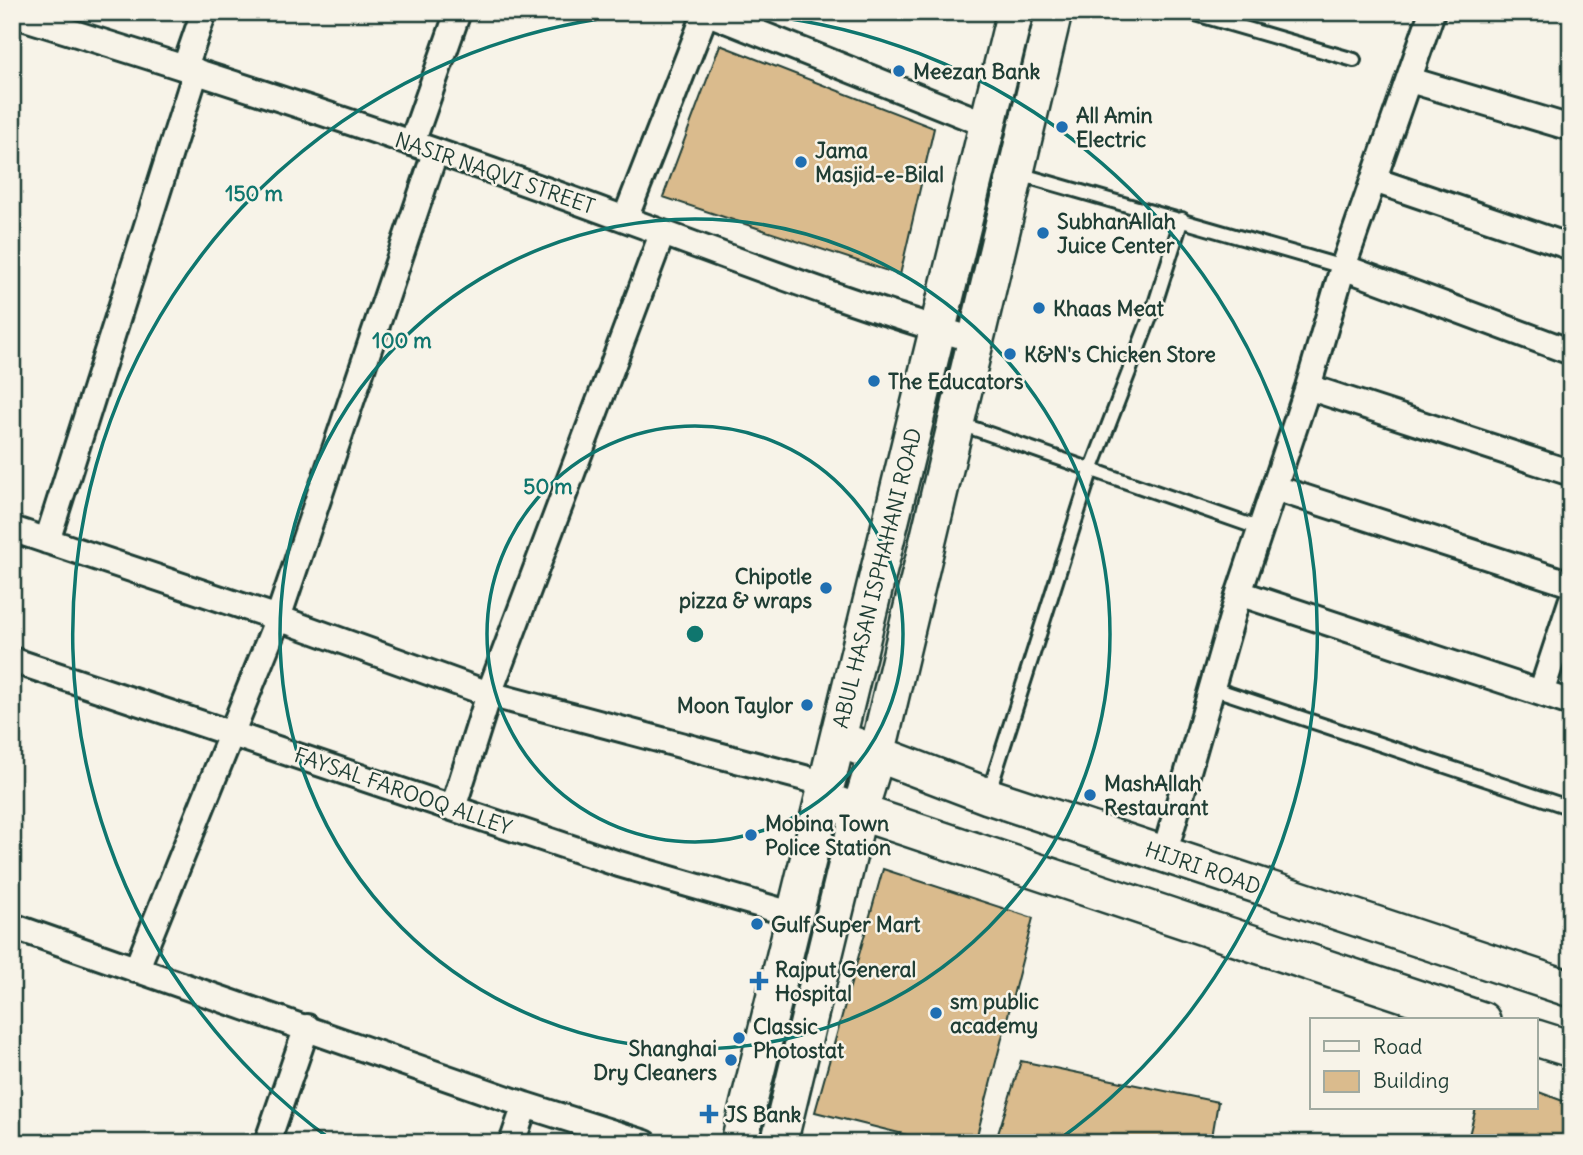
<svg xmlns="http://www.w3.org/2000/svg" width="1583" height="1155" viewBox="0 0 1583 1155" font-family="Delius,sans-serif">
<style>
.building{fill:#dabb8d;stroke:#1f3d34;stroke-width:2}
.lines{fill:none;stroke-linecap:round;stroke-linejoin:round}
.lane-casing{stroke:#1f3d34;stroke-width:18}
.street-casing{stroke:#1f3d34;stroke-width:30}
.secondary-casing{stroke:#1f3d34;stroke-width:40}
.lane{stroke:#f7f3e8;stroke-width:12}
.street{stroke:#f7f3e8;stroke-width:24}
.secondary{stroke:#f7f3e8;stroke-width:35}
.ring{fill:none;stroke:#0f766e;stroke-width:3.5}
.poi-dot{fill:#1f6fb2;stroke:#f7f3e8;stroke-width:2.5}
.labels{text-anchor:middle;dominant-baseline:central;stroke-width:5;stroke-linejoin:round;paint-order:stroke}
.poi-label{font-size:21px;font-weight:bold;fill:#1f3d34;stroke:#f7f3e8;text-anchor:start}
.street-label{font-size:21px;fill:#1f3d34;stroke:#f7f3e8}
.centre{fill:#0f766e;stroke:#f7f3e8;stroke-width:3.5}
.ring-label{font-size:21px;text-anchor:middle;font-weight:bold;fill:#0f766e;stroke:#f7f3e8;stroke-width:5;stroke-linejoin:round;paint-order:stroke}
</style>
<rect width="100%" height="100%" fill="#f7f3e8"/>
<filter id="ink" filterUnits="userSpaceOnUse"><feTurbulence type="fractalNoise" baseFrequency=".0143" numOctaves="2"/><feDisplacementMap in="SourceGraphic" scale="14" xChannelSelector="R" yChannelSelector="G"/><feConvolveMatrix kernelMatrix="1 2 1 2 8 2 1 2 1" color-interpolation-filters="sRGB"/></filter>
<g filter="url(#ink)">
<path class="building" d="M720 45 934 128 900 275 663 197Z
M883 869 1033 918 975 1143H939L815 1112Z
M1021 1061 1218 1102 1211 1143H1017L997 1137Z
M1536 1091 1571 1104V1143H1467L1476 1108H1536Z"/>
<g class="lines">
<defs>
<path id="lane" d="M1189 12 1354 60
M1019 174 1343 267
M958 423 1261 529
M1212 688 1571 808
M989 792 1092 468 1154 307 1182 219"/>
<path id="street" d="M706 12 988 125
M12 14C218 77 423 144 625 219 740 261 856 306 975 340
M185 67 204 12
M1410 80 1571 128
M412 143 458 12
M1374 180 1571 247
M625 219 706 12
M1343 267 1571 352
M1308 387 1571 473
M1275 488 1571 584
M12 529 278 618 489 694 827 784
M47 541 196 71
M1239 593 1571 703
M12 660 619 864 795 915
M1541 693 1571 602
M453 808 489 694 662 234
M1164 855 1239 593 1308 387 1343 267 1432 12
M12 926 525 1105 645 1143
M136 970 278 618 435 153
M267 1143 307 1027
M512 1143 525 1105"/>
<path id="secondary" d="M854 745 988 796 1571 989
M838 805 1482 1020
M1536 1038 1571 1049
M739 1143 1015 12
M779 1143 859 813 877 754 1054 12"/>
</defs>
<use href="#lane" class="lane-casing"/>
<use href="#street" class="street-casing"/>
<use href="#secondary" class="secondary-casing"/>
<use href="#lane" class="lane"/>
<use href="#street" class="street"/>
<use href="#secondary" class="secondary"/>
</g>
</g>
<g class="ring">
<circle cx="695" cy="634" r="208"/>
<circle cx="695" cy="634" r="415"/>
<path d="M333 1141A623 623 0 0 1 652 13M738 13A623 623 0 0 1 1057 1141"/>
</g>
<g class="poi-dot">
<circle cx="899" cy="71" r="7"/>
<circle cx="1062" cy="127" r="7"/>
<circle cx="801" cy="162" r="7"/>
<circle cx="1043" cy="233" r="7"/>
<circle cx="1039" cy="308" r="7"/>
<circle cx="1010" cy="354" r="7"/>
<circle cx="874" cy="381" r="7"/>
<circle cx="826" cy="588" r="7"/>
<circle cx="807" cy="705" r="7"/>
<circle cx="1090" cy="795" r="7"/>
<circle cx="751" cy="835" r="7"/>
<circle cx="757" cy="924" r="7"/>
<path d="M755.5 970.5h7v7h7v7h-7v7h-7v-7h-7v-7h7z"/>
<circle cx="936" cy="1013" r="7"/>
<circle cx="739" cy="1038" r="7"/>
<circle cx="731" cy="1060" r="7"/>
<path d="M705.5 1103.5h7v7h7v7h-7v7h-7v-7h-7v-7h7z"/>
</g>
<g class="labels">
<g class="poi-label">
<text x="913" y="71">Meezan Bank</text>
<text x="1076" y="115">All Amin<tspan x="1076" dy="24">Electric</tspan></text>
<text x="815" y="150">Jama<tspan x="815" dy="24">Masjid-e-Bilal</tspan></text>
<text x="1057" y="221">SubhanAllah<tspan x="1057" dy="24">Juice Center</tspan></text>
<text x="1053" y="308">Khaas Meat</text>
<text x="1024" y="354">K&amp;N's Chicken Store</text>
<text x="888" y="381">The Educators</text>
<text x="812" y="576" text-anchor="end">Chipotle<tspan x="812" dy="24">pizza &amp; wraps</tspan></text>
<text x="793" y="705" text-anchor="end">Moon Taylor</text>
<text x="1104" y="783">MashAllah<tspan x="1104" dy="24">Restaurant</tspan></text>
<text x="765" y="823">Mobina Town<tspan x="765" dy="24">Police Station</tspan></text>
<text x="771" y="924">Gulf Super Mart</text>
<text x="775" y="969">Rajput General<tspan x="775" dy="24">Hospital</tspan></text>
<text x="950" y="1001">sm public<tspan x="950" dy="24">academy</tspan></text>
<text x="753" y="1026">Classic<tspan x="753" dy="24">Photostat</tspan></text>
<text x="717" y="1048" text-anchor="end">Shanghai<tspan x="717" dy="24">Dry Cleaners</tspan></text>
<text x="725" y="1114">JS Bank</text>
</g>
<g class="street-label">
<text transform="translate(495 173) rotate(19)">NASIR NAQVI STREET</text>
<text transform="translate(877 578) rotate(-76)">ABUL HASAN ISPHAHANI ROAD</text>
<text transform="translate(403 791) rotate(19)">FAYSAL FAROOQ ALLEY</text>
<text transform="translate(1203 868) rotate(19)">HIJRI ROAD</text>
</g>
</g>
<circle cx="695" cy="634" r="10" class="centre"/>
<g class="ring-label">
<text x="254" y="201">150 m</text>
<text x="402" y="348">100 m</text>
<text x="548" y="494">50 m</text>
</g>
<rect width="1583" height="1155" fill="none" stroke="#f7f3e8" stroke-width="42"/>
<rect x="21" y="21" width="1541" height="1113" fill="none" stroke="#1f3d34" stroke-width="2.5" filter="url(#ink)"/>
<rect x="1310" y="1018" width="228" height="91" fill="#f7f3e8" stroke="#a1aaa0" stroke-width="2"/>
<rect x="1324" y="1041" width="35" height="10" fill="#f7f3e8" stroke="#a1aaa0" stroke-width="2"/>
<text x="1373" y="1054" font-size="21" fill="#1f3d34">Road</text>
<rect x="1324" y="1071" width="35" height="21" fill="#dabb8d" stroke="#a1aaa0" stroke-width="2"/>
<text x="1373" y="1088" font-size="21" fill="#1f3d34">Building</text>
</svg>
